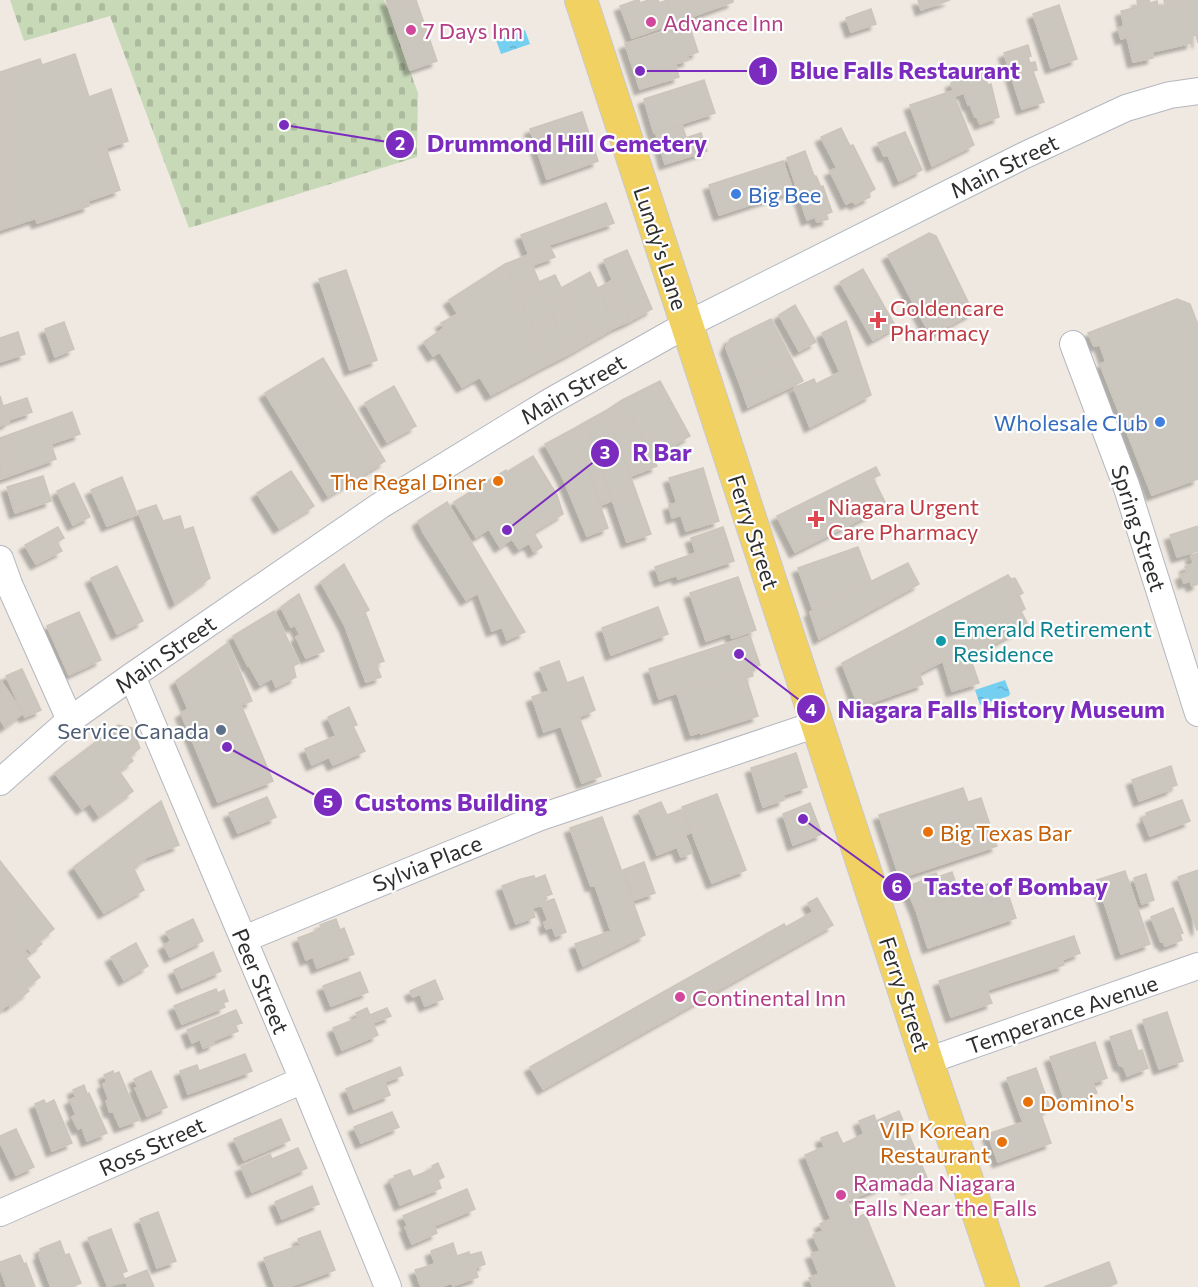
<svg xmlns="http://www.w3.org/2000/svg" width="1198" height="1287" viewBox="0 0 1198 1287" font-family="Commissioner,sans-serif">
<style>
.cemetery{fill:url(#cemetery-stones)}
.water{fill:url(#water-ripples)}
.building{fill:#cbc7bf;stroke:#cbc5ba;stroke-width:1.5;filter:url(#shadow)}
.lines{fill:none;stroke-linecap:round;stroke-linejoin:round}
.minor-casing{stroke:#b4b7c1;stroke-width:28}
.major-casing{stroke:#c9c9c9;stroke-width:34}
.minor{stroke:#fff;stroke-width:26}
.major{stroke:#f2d163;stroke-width:32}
.hotel-dot{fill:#d1479c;stroke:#fff;stroke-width:2}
.shop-dot{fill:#3f7fe0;stroke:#fff;stroke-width:2}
.health-dot{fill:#e0444e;stroke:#fff;stroke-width:2}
.food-dot{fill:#e8710a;stroke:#fff;stroke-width:2}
.culture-dot{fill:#0f9aa8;stroke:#fff;stroke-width:2}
.service-dot{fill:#5c6f8a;stroke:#fff;stroke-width:2}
.labels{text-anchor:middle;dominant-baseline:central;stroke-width:4.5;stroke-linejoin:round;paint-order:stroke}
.hotel-label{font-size:22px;fill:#b23c85;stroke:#fff;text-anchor:start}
.street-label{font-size:22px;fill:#2e2e2e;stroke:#fff}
.shop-label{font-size:22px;fill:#366cbe;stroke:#fff;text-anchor:start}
.health-label{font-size:22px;fill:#be3a42;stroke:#fff;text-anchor:start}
.food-label{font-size:22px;fill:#c56008;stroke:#fff;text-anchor:end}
.culture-label{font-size:22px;fill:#0d838f;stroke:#fff;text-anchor:start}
.service-label{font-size:22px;fill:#4e5e75;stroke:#fff;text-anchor:end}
.leader{fill:none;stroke:#7b2cbf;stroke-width:2}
.callout-dot{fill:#7b2cbf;stroke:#fff;stroke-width:2}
.mark-label{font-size:18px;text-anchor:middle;font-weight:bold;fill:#fff}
.callout-label{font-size:24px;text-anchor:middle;font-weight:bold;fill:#7b2cbf;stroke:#fff;stroke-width:4.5;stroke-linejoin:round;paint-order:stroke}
</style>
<defs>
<pattern id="cemetery-stones" width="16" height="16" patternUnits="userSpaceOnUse" patternTransform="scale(1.5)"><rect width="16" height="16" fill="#c8d9b8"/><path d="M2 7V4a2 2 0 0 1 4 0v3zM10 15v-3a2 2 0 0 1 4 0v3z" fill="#acbb9e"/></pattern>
<pattern id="water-ripples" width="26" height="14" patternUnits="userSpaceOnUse" patternTransform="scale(1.5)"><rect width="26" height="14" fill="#75cff0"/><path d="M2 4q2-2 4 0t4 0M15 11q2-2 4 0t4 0" fill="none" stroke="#66b2ce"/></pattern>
<filter id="shadow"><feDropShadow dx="-5.5" dy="5.5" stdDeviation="1.5" flood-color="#0004"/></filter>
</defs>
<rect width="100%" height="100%" fill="#efe9e1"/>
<path class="cemetery" d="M10 0H384L418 93 417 157 189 228 110 16 24 41Z"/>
<path class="water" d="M525 30 530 44 501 54 496 40Z
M1005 680 1010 693 1009 696 980 705 975 690Z"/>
<path class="building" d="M386 0H416L437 61 410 70Z
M637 0H639L640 3 649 0H658L659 3 668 0H733V2L632 38 620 6Z
M918 0H950L921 10Z
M1149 0 1150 3 1157 1 1158 6 1165 5 1164 0H1198V43L1196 35 1191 36 1192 43 1152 52 1153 58 1133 62 1127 37 1121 39 1118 28 1124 26 1121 11 1138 7 1137 1Z
M1059 5 1077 59 1051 68 1033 14Z
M871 9 876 24 851 32 846 18Z
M689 24 698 52 687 56 689 60 675 64 679 77 640 89 625 44Z
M1028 45 1031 56 1028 57 1030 63 1035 62 1037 70 1033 71 1044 102 1022 109 1004 53Z
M75 54 89 97 111 89 128 141 106 148 120 190 88 201 89 206 37 223 36 218 0 230V72L40 59 42 65Z
M982 69 988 85 991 84 999 117 980 124 977 117H975L970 104 968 105 964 93 955 96 951 83 960 79 959 76Z
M704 80 715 113 654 133 644 99Z
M952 91 974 145 932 166 910 105Z
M582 112 598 161 547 179 530 129Z
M682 125 686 137 660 146 656 133Z
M841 128 850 146 853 145 875 189 868 193 870 197 855 204 853 201 846 204 830 171 837 168 821 137Z
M905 132 922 170 899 181 888 155 884 156 878 143Z
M701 133 707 151 665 164 660 146Z
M805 151 814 176H816L821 187 823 186 832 212 826 214 828 219 817 222 815 217 807 220 787 158Z
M783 161 793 191 719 215 709 185Z
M606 203 614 223 549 245 555 257 533 265 521 235Z
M929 233 936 236 973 312 931 336 888 255Z
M627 250 652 309 630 321 604 260Z
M528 255 569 354 549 364 505 264Z
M505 264 549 364 491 395 480 377 462 387 440 352 433 356 424 342 444 328 441 323 458 314 449 300Z
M863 269 896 327 873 340 840 282Z
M346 270 377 360 350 370 319 279Z
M590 272 616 327 588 343 561 288Z
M555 275 588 343 569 354 539 282Z
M613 280 630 321 616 327 598 288Z
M1177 299 1190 304 1198 325V479L1152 495 1100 364 1106 362 1100 345 1094 346 1088 333Z
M795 305 816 342 799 351 779 315Z
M771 319 791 358 740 384 726 348 730 339Z
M846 321 871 395 810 427 794 388 814 379 816 384 840 372 822 333Z
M64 322 74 349 55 357 45 329Z
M18 332 25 354 0 362V338Z
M323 358 385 461 328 496 265 393Z
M791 358 803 381 748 407 740 384Z
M660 381 690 436 654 456 622 400Z
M394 386 416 426 387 442 365 403Z
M0 396 3 406 27 398 32 412 9 420V422L0 426Z
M622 400 657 466 631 476 607 410Z
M607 410 651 534 627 542 585 422Z
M72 412 80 434 51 444 56 459 1 479 0 438Z
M585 422 613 500 601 505 573 429Z
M573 429 608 528 587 536 563 478 545 444Z
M533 456 557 495 563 514 533 532 542 547 534 552 529 543 519 549 512 539 500 547 489 529 476 537 454 502 506 470 507 472Z
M876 467 880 475 873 478 887 506 795 552 777 516Z
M703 468 719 521 686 531 681 515 672 518 669 505 677 503 669 478Z
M291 471 314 506 279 528 257 493Z
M43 476 51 501 15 513 7 487Z
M122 477 137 514 107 526 91 490Z
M74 483 90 517 73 525 57 491Z
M447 502 525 632 507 640 502 627 492 631 478 593 466 600 423 532 418 521Z
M156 505 163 521 180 516 184 530 193 527 210 578 175 603 138 511Z
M1198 526V551L1177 557 1170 535Z
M58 527 64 538 57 542 62 551 36 564 25 545Z
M723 527 728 542 696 553 691 538Z
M728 542 734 561 678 579 677 575 660 581 655 567Z
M858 547 871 581 813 610 798 568Z
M1198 553V584L1192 586 1190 581 1184 583 1181 575 1187 572 1185 567 1194 563 1191 556Z
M908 563 919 584 819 639 810 612Z
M344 564 369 610 365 612 384 661 376 664 381 677 366 682 345 626 321 582Z
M117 566 143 621 117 634 91 578Z
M1008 575 1011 579 1015 578 1023 593 1019 595 1025 609 1021 611 1028 625 970 657 979 683 952 691 943 661 919 673 923 684 859 707 842 663Z
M738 577 756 630 732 638 730 633 706 641 690 593Z
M299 594 324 651 306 658 296 637 300 635 295 625 291 627 281 607Z
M658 607 668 634 611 655 602 628Z
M274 611 299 663 293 666 296 677 276 687 272 678 260 685 250 667 254 665V663L248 666 233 636Z
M79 612 101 660 69 675 47 626Z
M750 636 760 665 659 699 649 669Z
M228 643 252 701 241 705 273 781 218 802 181 713 188 709 176 681Z
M559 661 567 683 583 677 595 710 579 717 601 776 582 783 561 726 544 732 532 697 549 691 540 668Z
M751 668 753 676 746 678 758 716 701 734V732L691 735 677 693Z
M22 669 41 710 25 717 6 676Z
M0 680 23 713 5 727 0 719Z
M349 707 357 725 353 726 365 751 333 765 329 757 312 765 305 749 336 736 328 717Z
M118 725 132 728 140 748 130 756 133 761 119 771 133 791 99 816 90 803 82 809 55 773Z
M796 753 807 787 783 795 784 800 763 807 751 768Z
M1171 766 1177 785 1171 787 1172 789 1139 801 1132 780Z
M963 788 968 802 981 798 997 846 900 878 879 815Z
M717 794 746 870 712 883 682 807Z
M267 797 276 817 238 833 229 813Z
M1182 800 1190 821 1150 836 1143 819 1147 817 1146 813Z
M161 801 179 845 147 857 134 869 144 890 104 913 74 867Z
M661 802 667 815 681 810 690 833 685 835 692 853 681 857 677 847 657 855 639 811Z
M810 803 822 834 793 845 783 814Z
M602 817 645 935 583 966 575 944 611 931 595 885 591 886 570 828Z
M0 861 54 929 39 941 42 944 31 952 27 948 24 950 29 956 26 958 40 977 26 988 29 991 10 1006 9 1004 0 1011Z
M644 862 655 893 634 900 623 870Z
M1198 870V929L1197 930 1178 877Z
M1125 871 1150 944 1121 954 1097 880Z
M952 872 960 894 916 910 906 887 927 879 926 876 936 873 938 877Z
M1146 874 1154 900 1142 904 1134 878Z
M545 875 552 894 543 897 545 902 554 899 566 932 556 936 552 927 546 929 544 922 548 921 542 905 532 908 535 917 516 924 502 886 521 879 534 876 535 879Z
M988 884 993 899 1008 894 1016 918 928 948 916 910Z
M817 898 833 925 543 1089 530 1067 784 924 786 927 813 912 808 903Z
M1173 908 1183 933 1180 934 1182 940 1165 946 1163 941 1161 942 1151 917Z
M193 919 203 941 170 957 164 945 171 941 166 932Z
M336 919 340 930 344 928 354 954 317 968 313 957 306 960 298 938 322 929 320 925Z
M1074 936 1080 953 1062 960 1064 965 987 990 992 1003 951 1017 939 981Z
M136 943 148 966 124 980 111 957Z
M213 952 221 971 182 988 174 970Z
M360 972 368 992 331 1006 323 986Z
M435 980 443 999 425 1006 420 994 413 997 410 991Z
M216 989 218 993 224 990 228 1001 223 1003 225 1007 182 1024 174 1006Z
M367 1008 370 1015 387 1008 391 1016 373 1023 378 1035 342 1050 333 1028 358 1018 356 1013Z
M236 1010 242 1023 235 1025 238 1031 213 1041 214 1044 203 1048 200 1039 192 1043 187 1030Z
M1167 1012 1183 1061 1159 1069 1143 1020Z
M1131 1030 1138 1051 1142 1050 1148 1068 1127 1076 1124 1067 1119 1065 1110 1037Z
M1095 1042 1107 1078 1093 1083 1097 1093 1066 1104 1050 1057Z
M245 1054 252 1071 188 1094 180 1071 197 1065 199 1071Z
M400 1067 403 1075 385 1082 390 1095 354 1109 346 1089Z
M1036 1068 1050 1108 1040 1112 1051 1143 998 1162 988 1134 1023 1122 1007 1078Z
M113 1071 114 1074 119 1072 139 1120 120 1127 113 1111 110 1112 106 1101 109 1100 103 1084 107 1082 104 1075Z
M151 1071 167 1107 147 1116 135 1088 138 1087 134 1079Z
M84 1085 87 1094 89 1093 107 1133 87 1141 82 1127 78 1129 72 1117 76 1115 70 1100 76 1097 73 1090Z
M44 1100 46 1104 54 1100 72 1143 52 1151 35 1104Z
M899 1111 928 1180 907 1189 902 1178 847 1201 854 1219 865 1214 895 1287H813L809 1278 819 1274 811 1254 820 1251 813 1235 823 1231 820 1224 831 1219 805 1155 824 1147 821 1138 837 1132 843 1144 864 1134 859 1121 874 1115 876 1121Z
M392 1112 399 1127 361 1143 354 1127Z
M281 1119 290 1140 244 1160 234 1139Z
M16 1129 34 1167 16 1175 0 1142V1136Z
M298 1148 307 1168 252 1192 241 1167 270 1154 272 1159Z
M438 1163 444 1177 438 1180 441 1188 400 1205 390 1180 395 1178 394 1176 410 1170 413 1177 433 1169 432 1166Z
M312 1186 319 1204 282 1219 275 1202Z
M467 1189 475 1209 434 1226 437 1233 412 1244 405 1227 408 1226 403 1216Z
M158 1212 176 1261 157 1268 140 1219Z
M111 1229 127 1271 122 1273 125 1281 108 1287 88 1238Z
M320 1231 335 1270 289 1287H275L264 1258 300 1245 298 1239Z
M60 1241 65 1255 69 1254 81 1283 71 1287H51L39 1255 42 1253 40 1249Z
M453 1243 457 1256 469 1252 470 1255 481 1252 485 1264 475 1268 478 1277 453 1286 452 1283 440 1287H421L415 1270 435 1264 431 1251Z
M20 1255 24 1264 26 1263 35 1287H7L0 1268V1262Z
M1109 1262 1117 1283 1107 1287H1044Z
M147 1270 154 1287H128L125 1279Z"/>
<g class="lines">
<defs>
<path id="minor" d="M1073 344 1126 485 1198 713
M0 559 9 584 70 720
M132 676 303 1080 388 1287
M0 782 70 720 132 676 381 505 551 401 686 325 1025 155 1126 108 1170 95 1198 91
M244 939 538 818 817 724
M927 1061 1198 966
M0 1213 303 1080"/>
<path id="major" d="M581 0 927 1061 1003 1287"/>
</defs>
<use href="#minor" class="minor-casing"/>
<use href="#major" class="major-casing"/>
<use href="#minor" class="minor"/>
<use href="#major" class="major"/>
</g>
<g class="hotel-dot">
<circle cx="651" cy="22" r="6"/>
<circle cx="411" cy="30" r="6"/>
<circle cx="680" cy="997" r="6"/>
<circle cx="841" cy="1195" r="6"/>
</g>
<g class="shop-dot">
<circle cx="736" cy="194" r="6"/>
<circle cx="1160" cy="422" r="6"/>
</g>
<g class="health-dot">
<path d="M875 311h6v6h6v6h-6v6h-6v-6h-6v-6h6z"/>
<path d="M813 510h6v6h6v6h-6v6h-6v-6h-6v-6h6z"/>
</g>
<g class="food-dot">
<circle cx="498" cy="481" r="6"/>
<circle cx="928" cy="832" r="6"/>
<circle cx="1028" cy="1102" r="6"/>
<circle cx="1002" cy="1142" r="6"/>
</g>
<circle class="culture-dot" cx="941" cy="641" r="6"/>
<circle class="service-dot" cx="221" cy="730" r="6"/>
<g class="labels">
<g class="hotel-label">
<text x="663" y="22">Advance Inn</text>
<text x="423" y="30">7 Days Inn</text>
<text x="692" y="997">Continental Inn</text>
<text x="853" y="1182">Ramada Niagara<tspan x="853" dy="25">Falls Near the Falls</tspan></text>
</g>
<g class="street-label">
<text transform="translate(1004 166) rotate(-26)">Main Street</text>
<text transform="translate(661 248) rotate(72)">Lundy's Lane</text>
<text transform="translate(573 389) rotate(-30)">Main Street</text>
<text transform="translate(1139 528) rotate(72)">Spring Street</text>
<text transform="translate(754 532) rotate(72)">Ferry Street</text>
<text transform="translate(165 654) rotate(-35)">Main Street</text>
<text transform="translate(427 863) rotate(-22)">Sylvia Place</text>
<text transform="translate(261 981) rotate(67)">Peer Street</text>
<text transform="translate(905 994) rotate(72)">Ferry Street</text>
<text transform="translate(1062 1014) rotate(-19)">Temperance Avenue</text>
<text transform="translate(152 1146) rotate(-24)">Ross Street</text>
</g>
<g class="shop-label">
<text x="748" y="194">Big Bee</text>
<text x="1148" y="422" text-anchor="end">Wholesale Club</text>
</g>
<g class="health-label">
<text x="890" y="307">Goldencare<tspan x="890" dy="25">Pharmacy</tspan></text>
<text x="828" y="506">Niagara Urgent<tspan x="828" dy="25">Care Pharmacy</tspan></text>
</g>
<g class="food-label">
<text x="486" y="481">The Regal Diner</text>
<text x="940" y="832" text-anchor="start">Big Texas Bar</text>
<text x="1040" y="1102" text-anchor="start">Domino's</text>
<text x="990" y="1129">VIP Korean<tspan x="990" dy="25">Restaurant</tspan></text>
</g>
<g class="culture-label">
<text x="953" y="628">Emerald Retirement<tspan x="953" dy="25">Residence</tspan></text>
</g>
<g class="service-label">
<text x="209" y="730">Service Canada</text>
</g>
</g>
<path class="leader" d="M640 71L763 71M284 125L400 144M507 530L605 453M739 654L811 709M227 747L328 802M803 819L897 887"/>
<g class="callout-dot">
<circle cx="640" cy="71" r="6"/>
<circle cx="284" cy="125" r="6"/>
<circle cx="507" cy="530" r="6"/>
<circle cx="739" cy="654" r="6"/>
<circle cx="227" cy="747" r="6"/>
<circle cx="803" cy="819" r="6"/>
<circle cx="763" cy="71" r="15"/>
<circle cx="400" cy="144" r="15"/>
<circle cx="605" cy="453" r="15"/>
<circle cx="811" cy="709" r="15"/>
<circle cx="328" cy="802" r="15"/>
<circle cx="897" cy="887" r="15"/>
</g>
<g class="mark-label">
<text x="763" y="77">1</text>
<text x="400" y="150">2</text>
<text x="605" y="459">3</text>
<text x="811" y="716">4</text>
<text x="328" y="808">5</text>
<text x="897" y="893">6</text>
</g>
<g class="callout-label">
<text x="905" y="79">Blue Falls Restaurant</text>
<text x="567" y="152">Drummond Hill Cemetery</text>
<text x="662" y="461">R Bar</text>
<text x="1001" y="718">Niagara Falls History Museum</text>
<text x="451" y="811">Customs Building</text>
<text x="1016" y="895">Taste of Bombay</text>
</g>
</svg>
